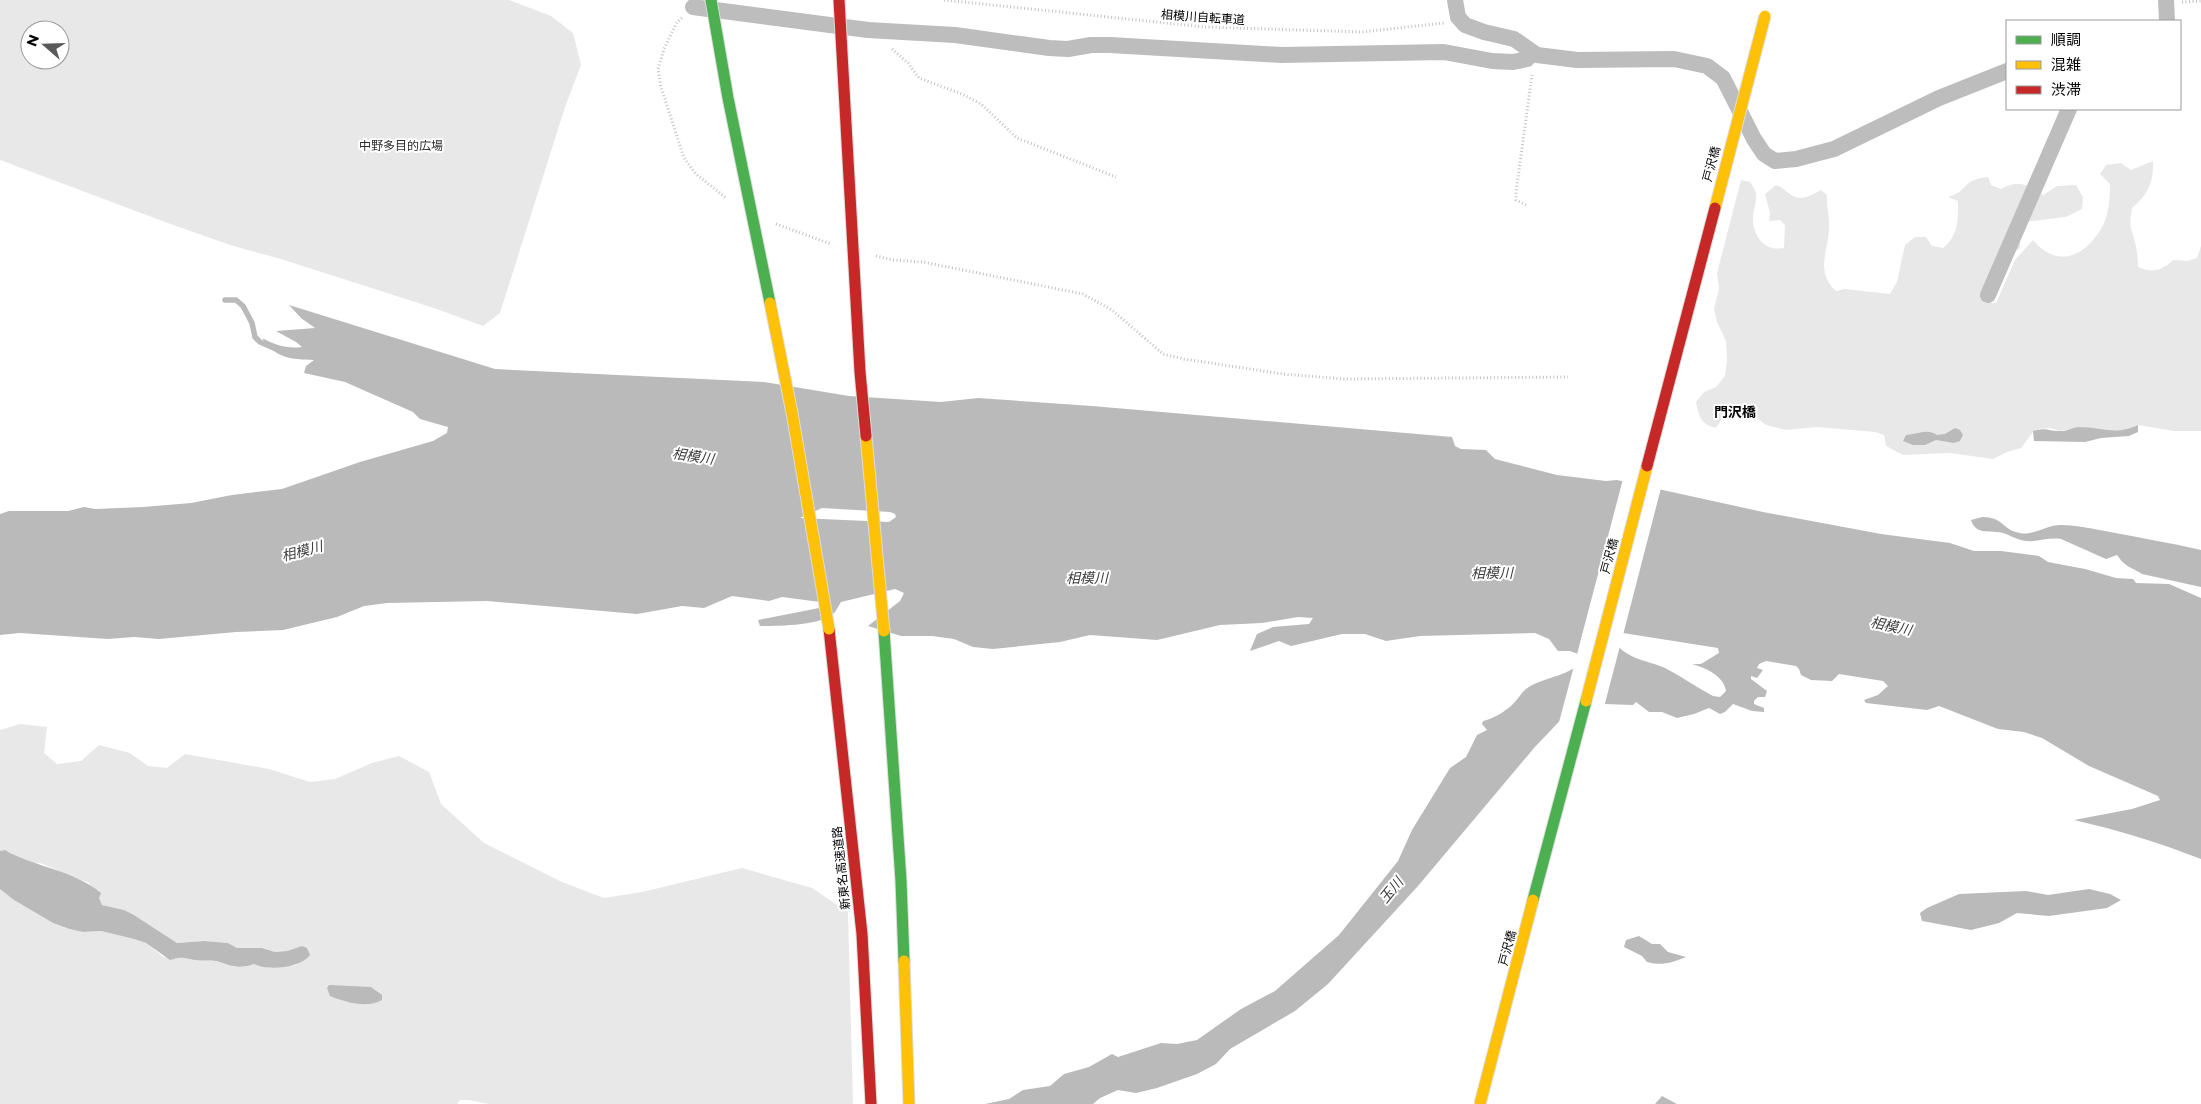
<svg xmlns="http://www.w3.org/2000/svg" width="2201" height="1104" viewBox="0 0 2201 1104" font-family="Montserrat,'Noto Sans JP',sans-serif">
<style>
.green{fill:#e8e8e8;fill-rule:evenodd}
.water{fill:#bababa;fill-rule:evenodd}
.pier{fill:#fff}
.lines{fill:none;stroke-linecap:round;stroke-linejoin:round}
.stream{stroke:#bababa;stroke-width:5.5}
.fast-casing{stroke:#dbdbdb;stroke-width:13}
.slow-casing{stroke:#dbdbdb;stroke-width:13}
.jam-casing{stroke:#dbdbdb;stroke-width:13}
.path{stroke:#c2c2c2;stroke-width:3;stroke-dasharray:1 2.5;stroke-linecap:butt}
.street{stroke:#bdbdbd;stroke-width:16}
.fast{stroke:#4caf50;stroke-width:11}
.slow{stroke:#ffc107;stroke-width:11}
.jam{stroke:#c62828;stroke-width:11}
.fast-bridge-casing{stroke:#dbdbdb;stroke-width:13;stroke-linecap:butt}
.slow-bridge-casing{stroke:#dbdbdb;stroke-width:13;stroke-linecap:butt}
.jam-bridge-casing{stroke:#dbdbdb;stroke-width:13;stroke-linecap:butt}
.fast-bridge{stroke:#4caf50;stroke-width:11}
.slow-bridge{stroke:#ffc107;stroke-width:11}
.jam-bridge{stroke:#c62828;stroke-width:11}
.labels{text-anchor:middle;dominant-baseline:central;stroke-width:4;stroke-linejoin:round;paint-order:stroke}
.street-label{font-size:12px;fill:#000;stroke:#fff}
.park-label{font-size:12px;fill:#2c2c2c;stroke:#fff}
.neighbourhood-label{font-size:14px;font-weight:bold;fill:#000;stroke:#fff}
.water-label{font-size:14px;font-style:italic;fill:#3d3d3d;stroke:#fff}
</style>
<rect width="100%" height="100%" fill="#fff"/>
<path class="green" d="M0 0H509L551 16 573 33 581 65 565 107 500 313 483 326 434 308 284 260 230 245 165 222 0 160ZM30 30H60V60H30Z
M2153 161C2154 182 2148 195 2132 208 2131 215 2129 225 2132 232 2136 244 2138 254 2138 267 2155 274 2160 270 2174 260L2187 261 2197 258 2201 246V431H2174L2138 425 2127 431H2108L2080 427 2060 431 2050 428 2040 429 2033 432 2021 448 2007 452 1993 459 1950 453 1903 455 1886 446 1884 435 1875 432 1817 427 1786 430 1766 425 1745 409 1736 405 1725 414 1716 428C1700 424 1699 416 1696 402L1704 392 1716 387 1725 376 1727 359 1726 341 1717 322 1714 309 1719 289 1717 273 1741 180 1750 182C1752 186 1755 189 1756 193 1757 201 1754 208 1753 216 1752 235 1764 252 1784 248L1785 225 1780 220 1769 221 1770 213 1765 194 1776 185C1782 187 1784 190 1790 194 1800 202 1810 196 1821 190L1827 195C1826 204 1829 212 1829 222 1831 247 1813 270 1836 291L1845 289 1890 294 1897 282 1905 245 1915 237H1926L1932 246 1943 248C1959 234 1958 221 1958 201L1948 197C1968 192 1962 179 1988 177L1991 185 2001 189C2020 179 2027 185 2043 195L2057 186 2076 185 2083 197 2082 209 2066 217 2024 222 2019 229 2020 248 2011 255 1982 290 1985 303H1996L2015 260 2033 240C2056 268 2084 258 2101 229 2109 216 2110 199 2110 184L2100 174 2106 165 2121 163 2131 170Z
M20 724 47 727 44 753 57 764 81 761 99 745 130 753 148 766 167 768 185 754 269 769 310 782 335 779 372 763 399 756 429 772 441 804 484 843 562 882 604 898 642 892 742 868 812 888 848 912 853 1104H489L469 1100H460L457 1104H0V888L14 900 53 923 83 932 101 931 134 939 146 943 163 957 183 956 196 960 215 961 236 967H246L254 964 273 967 296 965 302 946 287 951 275 952 262 948H237L228 943 204 941 177 943 134 915 124 910 102 905 89 883 40 863H30L5 850 0 851V730Z"/>
<path class="water" d="M289 305 495 369 764 382 849 396 941 402 978 398 1092 406 1452 437 1455 446 1461 449 1486 450 1495 459 1557 475 1606 481 1617 480 1763 512 1881 534 1950 543 1974 551H2001L2039 556 2048 562 2085 569 2116 578 2133 579 2136 583 2169 584 2201 598V859C2160 843 2118 830 2074 820L2132 809 2160 800 2158 796 2089 766 2042 738 2024 732 1998 729 1939 706 1927 710 1866 703 1864 700 1878 695 1888 686 1883 681 1839 674 1832 681 1811 680 1801 675 1799 669 1796 666 1766 661 1759 664 1757 668 1763 670 1757 678 1751 676V679L1767 691 1765 697H1758L1754 701V704L1764 708V712L1752 711 1733 704 1725 712 1720 714 1709 708 1694 714 1677 718 1662 712H1649L1636 702 1633 705 1604 704 1572 708 1534 748 1418 886 1328 984 1295 1011 1230 1049 1216 1064 1197 1074 1157 1088 1136 1093 1118 1090 1100 1098 1093 1104H985L1009 1099 1023 1090 1050 1086 1064 1074 1089 1067 1112 1054 1118 1057 1161 1043 1177 1044 1197 1040 1241 1009 1275 991 1339 935 1398 861 1412 830 1450 768 1466 757 1477 735 1487 730 1482 724 1483 721C1493 719 1506 711 1513 704 1518 699 1521 693 1526 689 1541 678 1561 678 1579 665L1578 654 1570 651H1558L1549 639 1535 633 1420 636 1386 641 1365 634H1342L1291 646 1279 641 1250 651 1257 634 1273 627 1309 624 1313 618 1298 617 1262 623 1220 625 1157 640 1090 635 1060 642 993 649 973 647 954 639 932 636H901L868 626 900 601 904 593 895 589 841 602C839 605 837 609 835 612 823 626 778 626 760 626L758 620 819 608 820 602 782 597 769 601 732 596 704 608 682 606 637 614 487 601 387 603 364 606 337 617 283 630 236 632 159 639 134 637 108 639 20 633 0 635V514L9 511H68L84 507 95 509 143 507 191 503 232 495 282 489 360 462 433 441 447 433 448 427 420 419 413 412 345 382 304 373 306 366 314 360C291 359 276 359 262 338 275 345 287 349 302 347L296 342 276 331 315 328 301 318ZM822 508 890 512 895 514 896 517 889 522 800 518ZM1623 633 1718 648 1719 653 1701 664H1692C1706 668 1724 676 1726 691L1720 697 1713 696C1696 687 1681 676 1665 668 1647 660 1624 659 1614 640L1617 634Z
M2138 425V432L2129 436 2101 438 2085 442 2034 441 2033 431C2048 427 2047 431 2060 431 2066 432 2073 427 2079 427 2101 427 2116 436 2138 425Z
M1955 428 1960 430 1963 435 1960 441 1954 443 1936 440 1925 445H1913L1903 441 1906 435C1917 434 1928 428 1937 435L1945 434Z
M1982 517C2004 517 2002 530 2020 533 2033 536 2046 525 2061 525 2077 525 2094 529 2110 532 2141 538 2171 543 2201 550V587L2142 574C2130 566 2126 568 2117 555L2106 559 2061 539C2049 537 2038 542 2026 541 2015 540 2007 532 1996 532 1985 531 1975 533 1971 520Z
M5 850C36 868 72 869 101 893L99 898 102 905 124 910 134 915 177 943 204 941 228 943 237 948H262L275 952 287 951 302 946 307 948 310 955C301 968 267 971 254 964 239 970 230 965 216 961 209 960 202 961 196 960 183 958 183 956 170 960L146 943 134 939 101 931 83 932 70 929 53 923 14 900 0 889V851Z
M2089 889 2110 894 2121 900 2107 908 2049 916 2017 913 1999 923 1971 930 1922 921 1920 913 1927 908 1959 894 2026 891 2048 895Z
M1639 936 1652 944H1660L1668 952 1686 957C1671 963 1662 966 1647 962L1642 956 1624 947 1626 940Z
M329 985 371 987 382 995V1000C367 1009 345 1002 330 996L327 988Z
M1662 1096 1677 1104H1655Z"/>
<path class="pier" d="M1623 479 1661 488 1623 635 1619 636 1617 640 1620 646 1604 707 1573 710 1558 726 1574 666 1576 664V658Z"/>
<g class="lines">
<path class="stream" d="M225 300H236L243 306 252 323 255 337 260 342 274 348"/>
<defs>
<path id="fast" d="M884 631 901 881 904 961"/>
<path id="slow" d="M904 961 909 1104"/>
<path id="jam" d="M829 629 862 934 871 1104"/>
</defs>
<use href="#fast" class="fast-casing"/>
<use href="#slow" class="slow-casing"/>
<use href="#jam" class="jam-casing"/>
<path class="path" d="M944 0 1205 27 1362 32 1444 23
M2182 2 2201 1
M682 18 677 22 664 49 658 69 661 87 684 158 696 174 726 198
M892 49 908 63 919 78 962 94 981 104 1017 138 1116 177
M1526 205 1516 200V192L1532 75
M776 224 831 244
M876 256 893 260 923 262 1083 294 1112 310 1163 354 1184 359 1283 374 1343 379 1568 377"/>
<path class="street" d="M1455 0 1458 17 1465 25 1484 32 1514 39 1537 55 1577 60 1674 59 1707 66 1723 78 1754 139 1764 154 1775 161 1796 159 1834 149 1939 98 2007 71
M2166 0 2167 21
M693 7 868 30 955 35 1049 48 1068 49 1091 45H1110L1281 55 1444 52 1492 61 1513 62 1527 59 1532 52
M1988 295 2069 109"/>
<use href="#fast" class="fast"/>
<use href="#slow" class="slow"/>
<use href="#jam" class="jam"/>
<defs>
<path id="fast-bridge" d="M711 0 728 98 770 303
M1533 900 1586 701"/>
<path id="slow-bridge" d="M1715 208 1765 16
M770 303 792 413 829 629
M866 436 884 631
M1586 701 1647 466
M1480 1104 1533 900"/>
<path id="jam-bridge" d="M839 0 860 372 866 436
M1647 466 1715 208"/>
</defs>
<use href="#fast-bridge" class="fast-bridge-casing"/>
<use href="#slow-bridge" class="slow-bridge-casing"/>
<use href="#jam-bridge" class="jam-bridge-casing"/>
<use href="#fast-bridge" class="fast-bridge"/>
<use href="#slow-bridge" class="slow-bridge"/>
<use href="#jam-bridge" class="jam-bridge"/>
</g>
<g class="labels">
<g class="street-label">
<text transform="translate(1203 17) rotate(4)">相模川自転車道</text>
<text transform="translate(1711 164) rotate(-75)">戸沢橋</text>
<text transform="translate(1609 556) rotate(-75)">戸沢橋</text>
<text transform="translate(841 868) rotate(-96)">新東名高速道路</text>
<text transform="translate(1507 948) rotate(-75)">戸沢橋</text>
</g>
<g class="park-label">
<text x="401" y="145">中野多目的広場</text>
</g>
<g class="neighbourhood-label">
<text x="1735" y="412">門沢橋</text>
</g>
<g class="water-label">
<text transform="translate(693 456) rotate(8)">相模川</text>
<text transform="translate(302 551) rotate(-15)">相模川</text>
<text transform="translate(1492 573) rotate(-1)">相模川</text>
<text transform="translate(1087 578) rotate(-1)">相模川</text>
<text transform="translate(1891 626) rotate(12)">相模川</text>
<text transform="translate(1391 890) rotate(-51)">玉川</text>
</g>
</g>
<rect x="2006" y="20" width="175" height="90" fill="#ffffff" stroke="#999999"/>
<rect x="2016" y="36" width="25" height="8" fill="#4caf50" stroke="#999999"/>
<text x="2051" y="45" font-size="15" fill="#000000">順調</text>
<rect x="2016" y="61" width="25" height="8" fill="#ffc107" stroke="#999999"/>
<text x="2051" y="70" font-size="15" fill="#000000">混雑</text>
<rect x="2016" y="86" width="25" height="8" fill="#c62828" stroke="#999999"/>
<text x="2051" y="95" font-size="15" fill="#000000">渋滞</text>
<g transform="translate(45 45) rotate(290)"><circle r="24" fill="#ffffff" stroke="#999999"/>
<path d="M0-4L9 19L0 12L-9 19Z" fill="#595959"/>
<text y="-8" font-size="14" font-weight="bold" text-anchor="middle" fill="#000000">N</text>
</g>
</svg>
